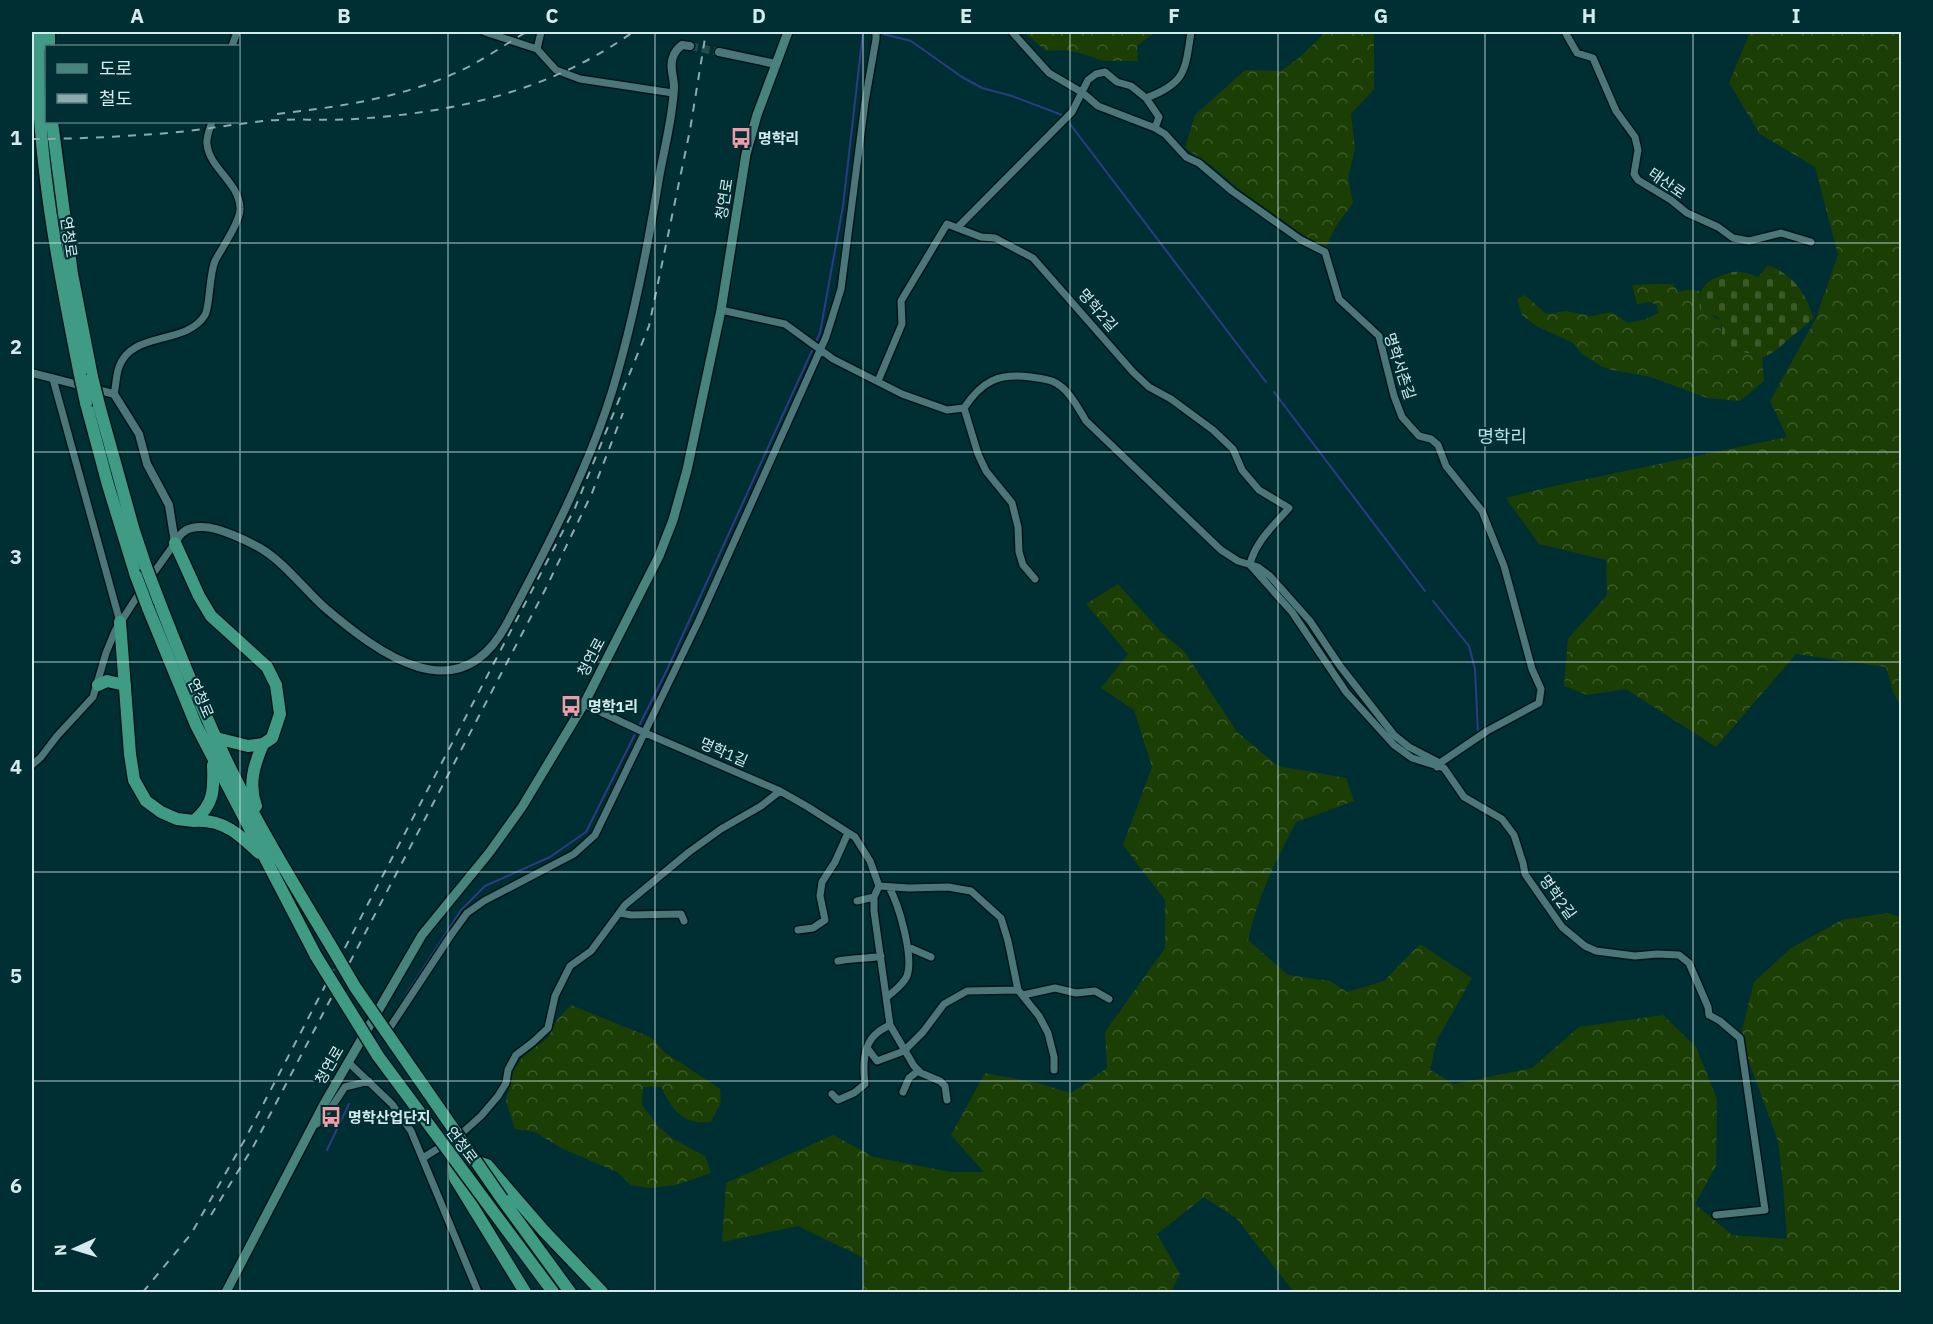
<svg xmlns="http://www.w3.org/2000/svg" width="1933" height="1324" viewBox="0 0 1933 1324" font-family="'IBM Plex Sans','Noto Sans KR',sans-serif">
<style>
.forest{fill:url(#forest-crowns)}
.cemetery{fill:url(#cemetery-stones)}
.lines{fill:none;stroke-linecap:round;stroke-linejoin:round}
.stream{stroke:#2a3c83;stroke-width:2}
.tertiary-tunnel{stroke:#204b4f;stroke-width:8;stroke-dasharray:8 4;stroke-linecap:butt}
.minor-casing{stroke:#011517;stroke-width:10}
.tertiary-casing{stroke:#011517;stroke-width:11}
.secondary-casing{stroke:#011517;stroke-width:12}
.trunk-casing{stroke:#011517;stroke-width:15}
.minor{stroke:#4b767a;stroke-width:7}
.tertiary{stroke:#4b767a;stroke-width:8}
.secondary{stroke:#46847d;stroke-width:9}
.trunk{stroke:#3f9b83;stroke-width:12}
.rail{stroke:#8cabae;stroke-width:2;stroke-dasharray:8 8;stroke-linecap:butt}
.trunk-bridge-casing{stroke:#011517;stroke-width:15;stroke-linecap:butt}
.trunk-bridge{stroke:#3f9b83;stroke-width:12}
.grid{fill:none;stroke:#d4ebed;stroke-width:1.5;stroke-opacity:0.55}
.labels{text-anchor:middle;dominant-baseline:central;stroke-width:4.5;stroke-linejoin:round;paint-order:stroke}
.poi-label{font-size:15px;font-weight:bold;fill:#d4ebed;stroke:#002f33;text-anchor:start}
.street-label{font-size:15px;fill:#d4ebed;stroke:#002f33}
.quarter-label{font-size:18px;fill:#b6e4e8;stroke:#002f33}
.neatline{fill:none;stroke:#d4ebed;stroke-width:2}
.grid-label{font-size:20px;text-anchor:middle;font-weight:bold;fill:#d4ebed}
</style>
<defs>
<pattern id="forest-crowns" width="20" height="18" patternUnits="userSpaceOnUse" patternTransform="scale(1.5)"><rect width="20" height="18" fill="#1b3e05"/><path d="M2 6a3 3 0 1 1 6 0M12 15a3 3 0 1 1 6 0" fill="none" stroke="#3b5a2a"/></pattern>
<pattern id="cemetery-stones" width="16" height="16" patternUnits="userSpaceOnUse" patternTransform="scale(1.5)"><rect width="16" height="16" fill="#1b3e05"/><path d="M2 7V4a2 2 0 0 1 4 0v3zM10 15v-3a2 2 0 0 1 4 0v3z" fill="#3b5a2a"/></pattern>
</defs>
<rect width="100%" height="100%" fill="#002f33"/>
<path class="forest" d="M1024 32H1155L1137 46 1138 61H1104L1080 53 1062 50 1046 51Z
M1326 32H1374V89L1351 114 1355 148 1348 178 1353 203 1336 226 1326 247 1310 240 1240 190 1212 166 1185 148 1195 115 1245 70 1281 71 1300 57Z
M1750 32H1901L1902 709 1893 692 1886 667 1796 654 1716 747 1626 689 1587 695 1564 686 1568 639 1607 595 1606 560 1539 544 1506 498 1554 486 1787 437 1770 401 1816 318 1838 255 1815 167 1760 134 1729 83Z
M1655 284H1673L1678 292 1687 290 1700 291 1699 300 1715 318 1722 319 1721 331 1728 347 1762 358 1764 381 1740 401 1707 398 1651 377 1612 370 1601 366 1582 354 1573 343 1536 326 1522 315 1517 299 1525 295 1546 314 1566 311 1591 316 1611 312 1628 323 1646 319 1658 313 1657 305 1650 302 1637 304 1632 285Z
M1118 584 1161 632 1184 651 1237 732 1278 766 1346 778 1354 801 1296 822C1276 860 1257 898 1248 940L1288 975 1330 981 1347 992 1384 981 1420 944 1472 978 1437 1040 1430 1070 1454 1084 1532 1068 1579 1027 1663 1015 1696 1047 1717 1099 1716 1166 1695 1204 1732 1235 1787 1239 1783 1184 1778 1141 1740 1038 1754 982 1791 948 1842 920 1887 913 1901 917V1292H1294L1236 1218 1204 1197 1157 1234 1180 1274 1171 1292H863L864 1258 798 1226 722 1242 726 1183 833 1135 874 1157 951 1172H984L951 1135 985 1073 1038 1083 1071 1093 1107 1068 1105 1032 1165 948V900L1123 845 1152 767 1134 710 1101 688 1128 654 1086 604Z
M571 1005 652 1038 664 1052 720 1089 721 1102 711 1122C682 1125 673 1110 661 1087H643L642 1105 659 1127 673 1139 705 1156 711 1173 676 1185 650 1188 631 1185 617 1172 561 1148 535 1132 515 1129 506 1101 513 1072 521 1059 548 1037 557 1020Z"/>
<path class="cemetery" d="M1768 265C1795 276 1804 292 1814 318L1775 351 1762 358 1728 347 1722 339V319L1700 310C1698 292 1702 283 1720 276 1724 275 1729 272 1734 272 1742 271 1751 275 1758 277Z"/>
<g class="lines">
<path class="stream" d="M883 34 911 41 962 77 982 88 1012 96 1062 115
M1070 124 1266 382
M1274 392 1425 591
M1433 601 1469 646 1475 669 1478 733
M404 998 461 910 485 886 550 857 586 832 665 674 820 333 843 206 863 32
M327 1150 349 1104"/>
<path class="tertiary-tunnel" d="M690 46 719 52"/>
<defs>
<path id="minor" d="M485 32 537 49 541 32
M1012 32 1049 73 1083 93 1098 106 1155 128 1165 134 1186 157 1199 163 1232 191 1301 240 1325 252 1339 299 1379 336 1394 396 1402 417 1419 436 1431 439 1438 445 1446 466 1482 511 1504 566 1532 669 1541 689 1539 703 1487 731 1440 763
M1565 32 1577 53 1593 58 1616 111 1635 137 1638 150 1634 174 1638 180 1671 200 1687 213 1718 227 1733 238 1749 241 1781 233 1811 242
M232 46 237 32
M537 49 556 70 580 79 673 93
M1146 98C1186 83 1185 71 1191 32
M958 227 1072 112 1088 80 1096 74 1105 72 1117 82 1131 86 1146 98 1159 117 1155 128
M721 310 785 324 833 359 902 394 947 410 964 408 978 454 986 471 1012 503 1018 527 1019 552 1023 565 1035 579
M53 379 120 622
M878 381 902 324 901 301 947 224 981 237 995 238 1033 258 1133 372 1149 387 1171 399 1213 430 1233 449 1242 470 1259 490 1289 508C1275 524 1254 543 1250 565
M114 394C116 386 116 375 119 367 132 330 186 346 205 315 210 306 209 275 215 261 221 249 241 221 240 208 239 182 209 168 207 144 206 137 210 128 212 122
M964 408C982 381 998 373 1031 377 1038 378 1048 379 1054 382 1069 389 1078 408 1086 421L1221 550 1238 561 1258 567 1270 576 1310 621 1340 666 1394 735 1409 747 1440 763 1437 767
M1250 565 1292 612 1346 692 1394 745 1412 758 1444 768 1464 797 1502 819 1514 835 1523 863 1525 874 1562 927 1585 946 1596 951 1635 956 1657 954 1679 955 1689 963 1708 1007 1709 1015
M150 578 175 543
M584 704 643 732 780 791 808 807 855 837 870 861 879 886 874 897V911L890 1025 914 1066 921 1073 940 1081 945 1086 947 1100
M32 765 41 757 57 736 93 697 106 653 115 631 142 589
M879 886 909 888 948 887 971 891 1001 918 1008 941 1018 990 1039 1016 1048 1033 1054 1057V1070
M857 901 874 897
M620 913 631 915 681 914 684 921
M798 930 813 928 825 920 820 896 822 882 835 862 848 833
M908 947 931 957
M838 961C853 958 867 959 881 956
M1023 995 1055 988 1076 993 1095 991 1109 999
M887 997C894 991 903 985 907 976 914 957 899 905 889 887
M1711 1016 1720 1021 1740 1038 1765 1210 1716 1215
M387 1032 451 935 467 913 484 901 574 854 595 835 699 620 826 337 841 289 865 102 876 39V32
M868 1049 877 1061 904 1051 923 1032 944 1004 967 991 1018 990
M348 1062 392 1104 411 1131 478 1292
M903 1092 909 1078 918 1071
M832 1094 838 1100 854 1093 865 1084C863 1068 863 1044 877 1033 880 1030 886 1027 890 1025
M317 1124 331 1108 345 1087 369 1081
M423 1158 462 1133 481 1116 498 1096 506 1083 508 1070 516 1055 533 1042 548 1028 555 996 570 966 591 951 625 905 689 852 721 829 761 806 780 791"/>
<path id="tertiary" d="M719 52 776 64
M32 373 114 394 139 434 147 464 169 505 175 543C181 531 189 526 203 527 218 527 246 540 260 548 284 562 303 588 324 607 378 653 458 714 506 625 546 550 593 460 616 378 635 313 648 245 659 178 664 149 673 117 674 87 674 77 669 66 673 57 675 51 678 48 682 45L690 46"/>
<path id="secondary" d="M226 1292 324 1104 422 935 489 853 522 807 584 704 659 556 673 520 687 470 721 310 746 154 757 115 788 32"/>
<path id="trunk" d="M38 32C38 60 38 89 40 118 46 205 63 290 80 375
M49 32V46
M52 122 72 274 92 377
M86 403 108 485 136 576
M99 405 134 531 146 567
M175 543 199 596 211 616 267 667 276 685 280 714 272 738 263 744
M159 601C181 658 204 715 231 770 261 831 296 888 331 946
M148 608 196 725 316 956
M120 622 130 754 134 780 146 801 161 812 177 819 194 821
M98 685 107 681 125 685
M216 738 248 746 263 744C254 765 248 784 256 806
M213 765C214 791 214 804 194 821 223 819 239 834 259 853
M454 1160 455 1178 525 1292
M477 1162 487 1165 544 1231 602 1292
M502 1199 570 1292
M492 1210 553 1292"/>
</defs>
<use href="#minor" class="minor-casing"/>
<use href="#tertiary" class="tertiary-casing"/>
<use href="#secondary" class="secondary-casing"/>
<use href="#trunk" class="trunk-casing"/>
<use href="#minor" class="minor"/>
<use href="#tertiary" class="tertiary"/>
<use href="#secondary" class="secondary"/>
<use href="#trunk" class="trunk"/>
<path class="rail" d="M277 114C345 106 410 97 472 65 490 55 508 43 526 32
M32 139C72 139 114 137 155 134 191 132 227 125 263 121 293 118 324 121 354 119 454 113 550 91 633 32
M211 1215 253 1147 545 590 592 493 623 413
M143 1292 191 1234 244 1141 575 508 649 326 690 130 706 32"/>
<defs>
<path id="trunk-bridge" d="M80 375 86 403
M92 377 99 405
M146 567 159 601
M136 576 148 608
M331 946 355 987 502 1199
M316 956 378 1056 492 1210"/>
</defs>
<use href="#trunk-bridge" class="trunk-bridge-casing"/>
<use href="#trunk-bridge" class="trunk-bridge"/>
</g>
<path class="grid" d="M240 32V1292M448 32V1292M655 32V1292M863 32V1292M1070 32V1292M1278 32V1292M1485 32V1292M1693 32V1292M32 243H1902M32 452H1902M32 662H1902M32 872H1902M32 1081H1902"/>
<defs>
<symbol id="bus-bare" viewBox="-9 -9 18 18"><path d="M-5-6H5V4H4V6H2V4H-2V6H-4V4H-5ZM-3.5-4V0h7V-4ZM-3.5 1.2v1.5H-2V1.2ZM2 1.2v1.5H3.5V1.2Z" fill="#f39aa9" stroke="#002f33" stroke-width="2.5" paint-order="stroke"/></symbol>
</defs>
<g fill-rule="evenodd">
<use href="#bus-bare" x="726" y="123" width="30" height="30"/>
<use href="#bus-bare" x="556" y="691" width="30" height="30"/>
<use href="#bus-bare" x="316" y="1102" width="30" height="30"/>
</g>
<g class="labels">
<g class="poi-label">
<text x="758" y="138">명학리</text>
<text x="588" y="706">명학1리</text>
<text x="348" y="1117">명학산업단지</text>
</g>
<g class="street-label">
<text transform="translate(1667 183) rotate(35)">태산로</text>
<text transform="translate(724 199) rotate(-81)">청연로</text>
<text transform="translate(69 237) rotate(82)">연청로</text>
<text transform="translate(1098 310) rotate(49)">명학2길</text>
<text transform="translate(1400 366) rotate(72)">명학서촌길</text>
<text transform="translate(591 657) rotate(-62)">청연로</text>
<text transform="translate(201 698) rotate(66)">연청로</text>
<text transform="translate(724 752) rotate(23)">명학1길</text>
<text transform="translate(1558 897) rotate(54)">명학2길</text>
<text transform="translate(329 1065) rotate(-60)">청연로</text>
<text transform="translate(462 1145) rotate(53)">연청로</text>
</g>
<g class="quarter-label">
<text x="1502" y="436">명학리</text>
</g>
</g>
<rect width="1933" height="1324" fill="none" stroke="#002f33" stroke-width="66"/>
<rect x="45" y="45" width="195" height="78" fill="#002f33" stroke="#557a7d" stroke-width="1.5"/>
<rect x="57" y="64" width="30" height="9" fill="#46847d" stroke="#557a7d" stroke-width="1.5"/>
<text x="99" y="75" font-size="18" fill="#d4ebed">도로</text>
<rect x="57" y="94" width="30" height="9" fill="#8cabae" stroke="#557a7d" stroke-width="1.5"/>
<text x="99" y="105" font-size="18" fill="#d4ebed">철도</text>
<g transform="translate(75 1249) rotate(266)" stroke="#002f33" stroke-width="4.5" paint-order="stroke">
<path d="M0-4.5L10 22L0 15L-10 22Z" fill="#d4ebed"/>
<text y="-9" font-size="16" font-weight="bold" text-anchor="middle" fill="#d4ebed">N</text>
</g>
<rect x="33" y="33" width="1867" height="1258" class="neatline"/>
<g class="grid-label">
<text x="137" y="23">A</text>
<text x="344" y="23">B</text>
<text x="552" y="23">C</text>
<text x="759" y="23">D</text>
<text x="966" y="23">E</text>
<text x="1174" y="23">F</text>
<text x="1381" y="23">G</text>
<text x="1589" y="23">H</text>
<text x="1796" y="23">I</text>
<text x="16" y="145">1</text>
<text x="16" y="354">2</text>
<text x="16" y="564">3</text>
<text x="16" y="774">4</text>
<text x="16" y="983">5</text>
<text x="16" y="1193">6</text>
</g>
</svg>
